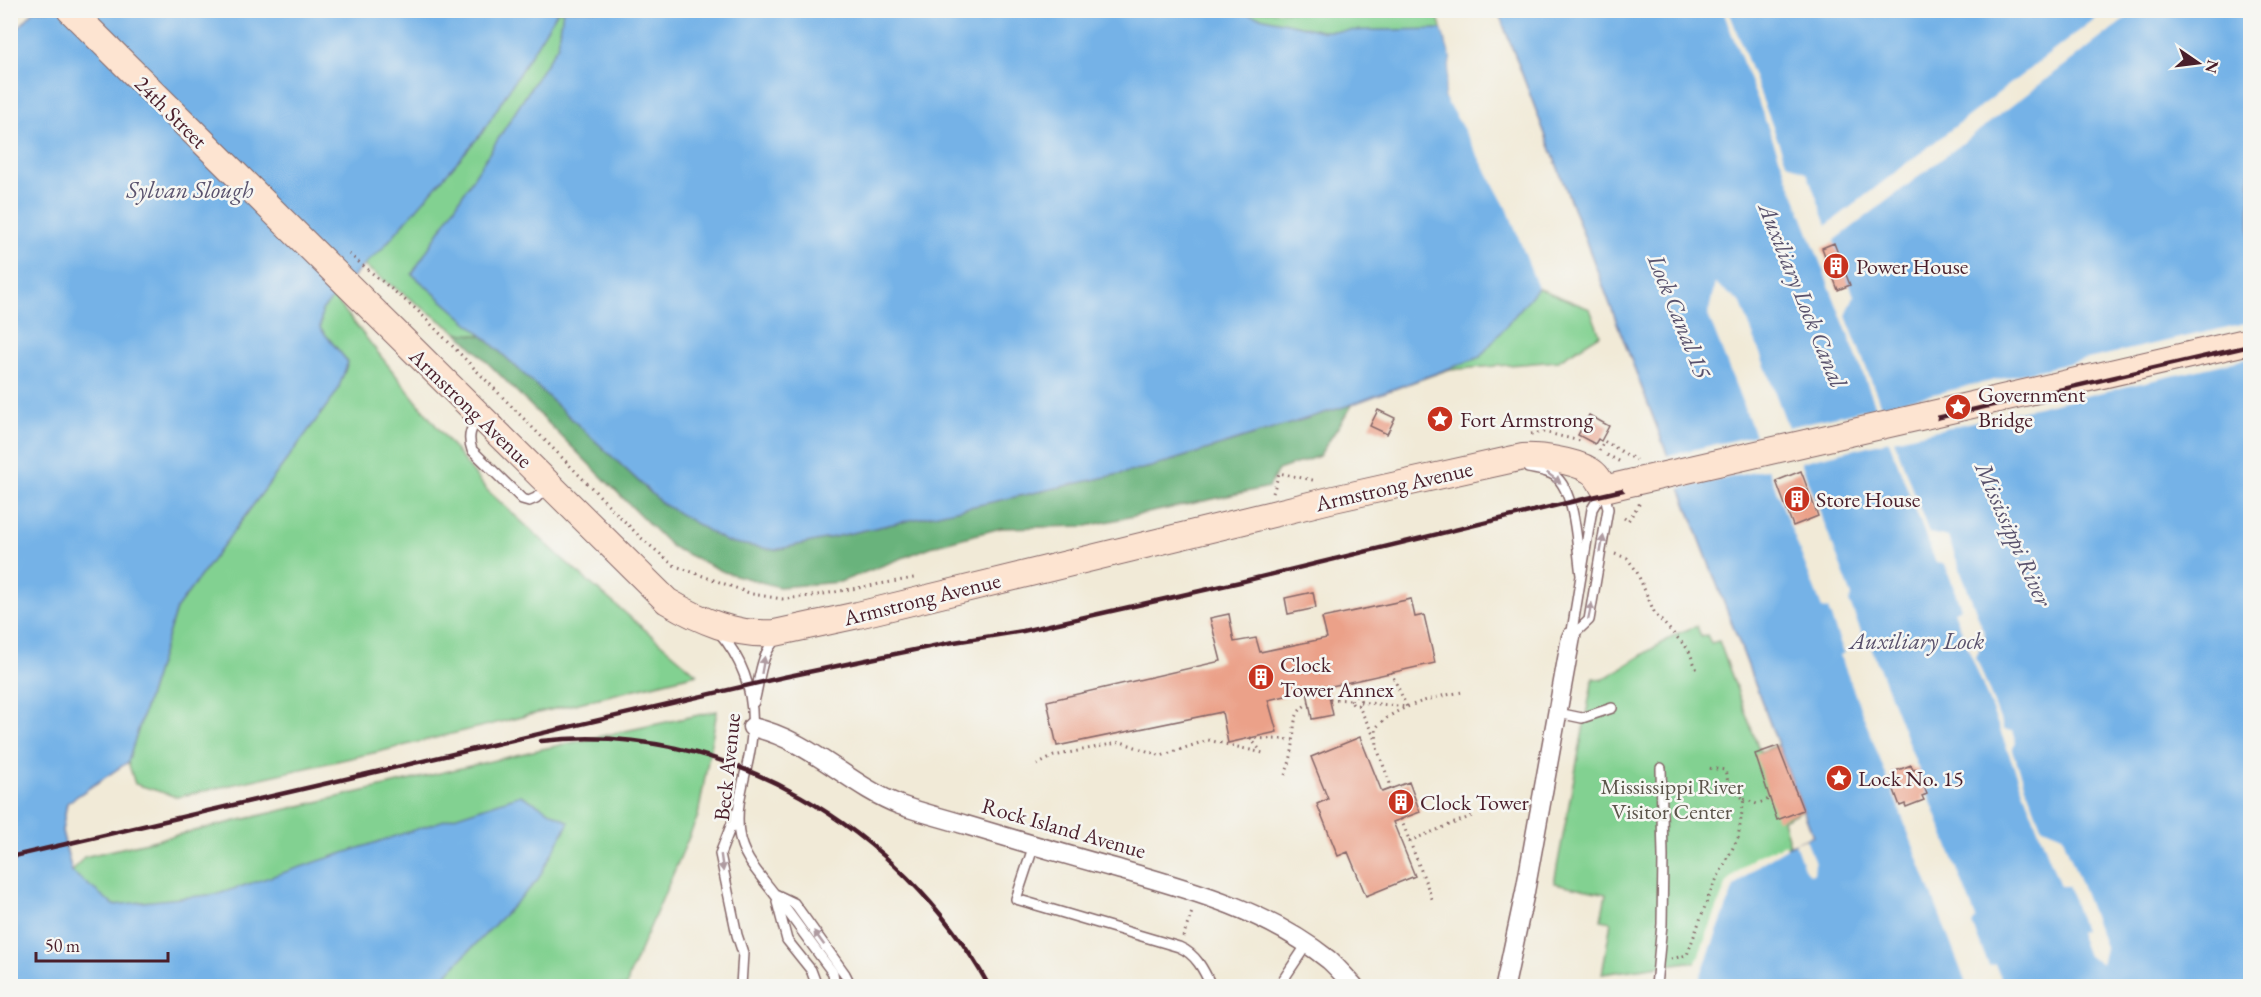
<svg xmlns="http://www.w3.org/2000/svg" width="2261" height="997" viewBox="0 0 2261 997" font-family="'EB Garamond',serif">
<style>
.green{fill:#82d191;stroke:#66785e;stroke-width:1.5}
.forest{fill:#69b37b;stroke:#5a6953;stroke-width:1.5}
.water{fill:#75b2e7;stroke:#606889;stroke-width:1.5}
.pier{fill:#f1ead7}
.building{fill:#eba189}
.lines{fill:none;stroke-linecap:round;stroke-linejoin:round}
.lane-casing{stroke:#846667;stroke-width:12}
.street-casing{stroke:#846667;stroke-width:21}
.secondary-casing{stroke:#846667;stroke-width:28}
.path{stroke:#846667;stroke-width:3;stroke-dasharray:1.5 4.5;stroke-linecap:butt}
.lane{stroke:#fff;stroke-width:9}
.street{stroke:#fff;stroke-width:18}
.secondary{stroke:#fde4d1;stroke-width:26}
.rail{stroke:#4a1f2b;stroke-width:4.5}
.secondary-bridge-casing{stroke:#846667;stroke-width:28;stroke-linecap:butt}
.secondary-bridge{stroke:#fde4d1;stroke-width:26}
.oneway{fill:#ae9aa0}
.labels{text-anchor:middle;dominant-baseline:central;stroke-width:5;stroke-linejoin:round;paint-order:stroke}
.street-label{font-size:22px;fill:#4a1f2b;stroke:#f6f6f2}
.poi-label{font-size:22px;fill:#4a1f2b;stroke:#f6f6f2;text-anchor:start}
.park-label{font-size:22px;fill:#5b544a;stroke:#f6f6f2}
.water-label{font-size:24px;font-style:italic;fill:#59526d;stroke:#f6f6f2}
</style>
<rect width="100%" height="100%" fill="#f6f6f2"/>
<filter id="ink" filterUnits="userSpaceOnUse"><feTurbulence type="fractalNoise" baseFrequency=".0167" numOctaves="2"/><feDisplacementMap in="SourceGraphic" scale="12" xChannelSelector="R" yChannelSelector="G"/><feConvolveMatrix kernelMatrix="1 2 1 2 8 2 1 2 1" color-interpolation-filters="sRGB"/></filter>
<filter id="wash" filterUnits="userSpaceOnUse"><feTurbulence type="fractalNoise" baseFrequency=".008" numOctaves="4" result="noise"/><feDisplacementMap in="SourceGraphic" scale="24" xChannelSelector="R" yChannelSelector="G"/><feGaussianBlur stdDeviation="1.35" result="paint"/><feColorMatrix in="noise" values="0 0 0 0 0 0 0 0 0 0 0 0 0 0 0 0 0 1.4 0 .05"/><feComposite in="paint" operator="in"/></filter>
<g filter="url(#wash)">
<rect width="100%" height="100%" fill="#f1ead7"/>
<path class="green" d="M543 11H693L483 336 458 333 363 265Z
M911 11H1436L1451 58Z
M1538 288 1590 309 1600 335 1558 361 1447 370 1391 390Z
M333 296 487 490 576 571 697 674 382 751 177 797 135 784 128 762 176 609 337 392 348 362 320 328 322 310Z
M1697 626 1701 637 1707 635 1711 643 1719 641 1760 752 1778 745 1803 810 1783 820 1790 845 1757 859 1699 964 1688 962 1602 974 1611 922 1601 920 1606 894 1554 883 1593 678 1602 680 1676 634Z
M717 711 698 816 629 976 627 986H58L72 872 84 857 533 751Z"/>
<path class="forest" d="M458 333 483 336 663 504 775 550 1151 467 1353 404 1319 456 1278 470 1269 487 1087 526 1001 528 936 545 840 582 779 587 724 572 672 547Z"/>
<path class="water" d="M35 10 558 11 482 133 381 250 369 260 322 310 320 328 348 362 337 392 176 609 128 762 67 803 62 831 72 872 114 905 218 894 521 795 569 822 537 881 435 986H11L10 37Z
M563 10H1229L1322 31 1442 29 1451 58 1444 97 1486 145 1543 265 1538 288 1480 357 1353 404 1151 467 775 550 727 542 663 504 483 336 412 274 558 45Z
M1498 11H2250V986H1690L1731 882 1758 859 1813 836Z"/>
<path class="pier" d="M1723 11H1729L1786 162 1807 173 1827 225 2105 11H2136L1834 241 1854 296 1846 316 1881 406 2250 322V358L1894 440 1929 533 1948 537 1985 635 1976 657 2004 730 2012 731 2016 743 2012 750 2041 826 2062 835 2105 947 2102 964 2088 956 2079 932 2084 930 2068 886H2060L1954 611 1961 608 1945 564 1936 563 1889 441 1801 462 1852 596 1849 601 1866 644H1870L1976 918 1972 924 1989 966 1995 964 2004 986H1967L1840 655 1844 653 1828 609 1822 608 1768 469 1678 489 1666 456 1755 435 1708 315 1715 283 1741 303 1788 427 1876 407Z
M1441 26 1445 27 1454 58 1447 96 1489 143 1545 264 1541 286 1538 288 1509 213 1464 130 1444 97 1451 58Z
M1806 839 1815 863 1814 873 1811 875 1804 868 1795 843Z
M1786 844 1787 848 1760 864 1734 887 1699 980 1696 986H1687L1728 880 1756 856Z"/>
<g id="blocks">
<path class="building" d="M1834 243 1850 285 1838 290 1822 248Z
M1378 410 1395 418 1387 434 1370 426Z
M1589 415 1609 426 1601 441 1598 439 1595 444 1578 435Z
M1801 471 1818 516 1793 526 1776 481Z
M1313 592 1316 608 1288 614 1285 598Z
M1411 599 1415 617 1424 615 1435 663 1327 687 1333 715 1312 719 1307 691 1268 700 1277 732 1250 738 1228 743 1222 712 1057 746 1047 701 1221 661 1210 618 1229 614 1234 642 1256 638 1260 652 1327 638 1322 618Z
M1360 737 1382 792 1409 782 1420 812 1393 822 1415 876 1366 896 1348 852 1338 856 1317 804 1328 799 1311 757Z
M1778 746 1803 810 1777 820 1755 754Z
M1911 765 1913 770 1917 769 1927 794 1922 796 1924 800 1906 807 1905 804 1900 806 1890 779 1894 777 1893 772Z"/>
</g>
</g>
<g filter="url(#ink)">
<use href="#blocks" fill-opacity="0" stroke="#846667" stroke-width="1.5"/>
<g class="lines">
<defs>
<path id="lane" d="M478 417C471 429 467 436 472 450L522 499 529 501 536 498 549 485
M1528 468C1537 470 1547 470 1555 476 1576 492 1577 549 1581 575
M719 632C750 668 758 710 749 756 744 782 735 806 739 833 742 858 762 877 776 896 795 921 814 948 833 973L835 986
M1571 637 1589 620 1608 509 1604 490
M1571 637 1592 509 1603 491
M754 702C760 680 760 654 777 638
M1558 713 1582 718 1612 708
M736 813 720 854 737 935 743 953 741 986
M1034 845 1016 899 1179 947C1196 954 1204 970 1211 986
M775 894 794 903 845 974 851 986
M777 902 787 940 811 970 817 986
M1279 986 1307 944
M1656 986 1662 924 1663 857 1661 768"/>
<path id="street" d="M752 727C809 739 848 785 900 805 922 813 944 818 966 825 1016 840 1067 855 1118 869 1192 890 1268 911 1329 960 1338 968 1346 978 1354 986
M1505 986 1525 892 1571 637"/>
<path id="secondary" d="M70 10 667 601C701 621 735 636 775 633L858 615 1334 499 1523 457C1539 456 1575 461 1589 470 1597 474 1600 481 1604 489L1634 482
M1924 416 2250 341"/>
</defs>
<use href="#lane" class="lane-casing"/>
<use href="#street" class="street-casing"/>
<use href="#secondary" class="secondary-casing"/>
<path class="path" d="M349 254 417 310 639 536 673 565 752 594 782 599 812 596 914 578
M1531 434 1544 432 1580 441
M1599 451 1604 441 1636 460
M1607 455 1623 463
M1273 493 1279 473 1317 481
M1624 518 1628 521 1640 503
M1615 554 1627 558 1636 570 1655 614 1688 649 1697 670
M1351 681 1354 697
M1351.5 701a4.5 4.5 0 1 1 9 0a4.5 4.5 0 1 1-9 0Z
M1330 699 1351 700
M1360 702 1407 707 1391 672
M1358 705 1375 738
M1250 738 1293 740
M1250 738 1261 751
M1037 765 1054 756 1121 742 1161 756 1208 740 1263 753
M1285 775C1288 767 1291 759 1292 751 1296 732 1289 714 1309 703
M1392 789 1377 748 1376 728C1392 707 1437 696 1463 692
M1744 799 1757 804 1769 799
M1401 819 1433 901
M1409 841 1472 816
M1183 937 1193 909
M1671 959 1687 955 1711 890 1738 838 1744 799 1729 786 1725 770 1708 768"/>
<use href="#lane" class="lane"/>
<use href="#street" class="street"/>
<use href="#secondary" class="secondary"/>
<path class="rail" d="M541 741C723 719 902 829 989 986
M10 857 784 677 948 643 1023 631 1240 582 1558 505 2250 346"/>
<defs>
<path id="secondary-bridge" d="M1634 482 1924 416"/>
</defs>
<use href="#secondary-bridge" class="secondary-bridge-casing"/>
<use href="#secondary-bridge" class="secondary-bridge"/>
</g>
<defs><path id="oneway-solid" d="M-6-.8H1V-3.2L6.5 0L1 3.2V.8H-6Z" transform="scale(1.5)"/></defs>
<g class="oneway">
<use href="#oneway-solid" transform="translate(1554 478) rotate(37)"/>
<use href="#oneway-solid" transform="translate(1602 544) rotate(-80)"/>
<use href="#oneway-solid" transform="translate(1590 611) rotate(-78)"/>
<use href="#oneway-solid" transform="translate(763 665) rotate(-80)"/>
<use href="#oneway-solid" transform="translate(722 863) rotate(82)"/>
<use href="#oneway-solid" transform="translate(819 938) rotate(-126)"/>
</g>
</g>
<defs>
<symbol id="building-disc" viewBox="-11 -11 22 22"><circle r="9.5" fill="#c8321e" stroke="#f6f6f2"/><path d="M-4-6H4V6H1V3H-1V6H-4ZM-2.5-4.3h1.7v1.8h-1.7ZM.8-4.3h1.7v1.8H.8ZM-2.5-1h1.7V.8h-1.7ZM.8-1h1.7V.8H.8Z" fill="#fff"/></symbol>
<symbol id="sight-disc" viewBox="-11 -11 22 22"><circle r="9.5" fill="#c8321e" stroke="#f6f6f2"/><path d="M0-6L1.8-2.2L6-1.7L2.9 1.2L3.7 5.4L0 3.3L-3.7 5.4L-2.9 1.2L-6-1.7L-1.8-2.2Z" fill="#fff"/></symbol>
</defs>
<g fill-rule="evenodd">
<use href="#building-disc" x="1821" y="251" width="30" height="30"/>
<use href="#sight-disc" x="1943" y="392" width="30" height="30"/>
<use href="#sight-disc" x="1425" y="404" width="30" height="30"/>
<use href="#building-disc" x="1782" y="484" width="30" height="30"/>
<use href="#building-disc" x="1246" y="662" width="30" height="30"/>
<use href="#sight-disc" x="1824" y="763" width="30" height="30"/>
<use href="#building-disc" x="1386" y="787" width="30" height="30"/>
</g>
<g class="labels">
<g class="street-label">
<text transform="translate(171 112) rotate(45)">24th Street</text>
<text transform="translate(471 408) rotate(44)">Armstrong Avenue</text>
<text transform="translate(1394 486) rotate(-13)">Armstrong Avenue</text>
<text transform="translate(922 599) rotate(-14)">Armstrong Avenue</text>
<text transform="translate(727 767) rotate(-84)">Beck Avenue</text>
<text transform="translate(1064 828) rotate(16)">Rock Island Avenue</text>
</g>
<g class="poi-label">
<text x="1856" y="266">Power House</text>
<text x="1978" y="394">Government<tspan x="1978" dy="25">Bridge</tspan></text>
<text x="1460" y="419">Fort Armstrong</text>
<text x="1816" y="499">Store House</text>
<text x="1280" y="664">Clock<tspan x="1280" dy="25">Tower Annex</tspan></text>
<text x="1858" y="778">Lock No. 15</text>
<text x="1420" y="802">Clock Tower</text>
</g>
<g class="park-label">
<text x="1672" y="786">Mississippi River<tspan x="1672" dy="25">Visitor Center</tspan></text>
</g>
<g class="water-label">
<text x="190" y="189">Sylvan Slough</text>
<text transform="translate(1803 295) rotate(68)">Auxiliary Lock Canal</text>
<text transform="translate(1680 316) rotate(68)">Lock Canal 15</text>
<text transform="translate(2014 534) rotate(66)">Mississippi River</text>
<text x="1917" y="640">Auxiliary Lock</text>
</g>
</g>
<rect width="2261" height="997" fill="none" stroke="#f6f6f2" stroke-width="36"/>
<g transform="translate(2198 63) rotate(104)" stroke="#f6f6f2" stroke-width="4.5" paint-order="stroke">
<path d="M0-4.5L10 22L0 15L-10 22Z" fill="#4a1f2b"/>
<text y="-9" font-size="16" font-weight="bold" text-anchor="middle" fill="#4a1f2b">N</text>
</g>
<path d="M36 952v9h132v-9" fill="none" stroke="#4a1f2b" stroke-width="3"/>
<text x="45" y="952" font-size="18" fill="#4a1f2b" stroke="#f6f6f2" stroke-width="4.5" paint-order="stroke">50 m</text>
</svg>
